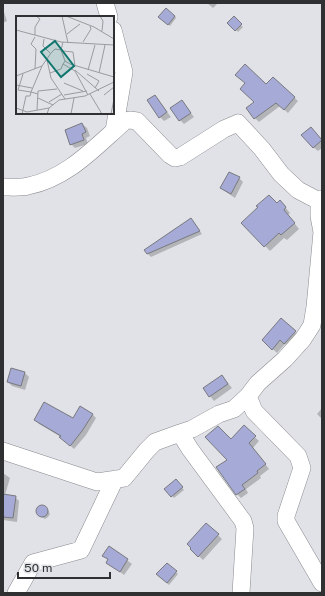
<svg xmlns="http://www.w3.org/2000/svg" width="325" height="596" viewBox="0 0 325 596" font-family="'Public Sans',sans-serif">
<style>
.shadow{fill:#0003}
.building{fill:#a6aad7;stroke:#79797e}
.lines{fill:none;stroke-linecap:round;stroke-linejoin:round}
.minor-casing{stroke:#888a8e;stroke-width:18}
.minor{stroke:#fff;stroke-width:17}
.inset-road{fill:none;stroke:#999b9f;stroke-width:1}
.view{fill:#0f766e;fill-opacity:0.15;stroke:#0f766e;stroke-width:2}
.inset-edge{fill:none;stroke:#2f3032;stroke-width:2}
</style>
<rect width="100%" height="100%" fill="#e0e2e7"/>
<path class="shadow" d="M207 3H218L213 8Z
M3 9 7 21 3 23Z
M175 16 176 18 170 26 160 17Z
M234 18 243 27 238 32 229 23Z
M273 78 298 101 288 113 280 106 259 122 255 118 256 102Z
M155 96 171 117 164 121 160 117Z
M182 102 194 117 184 124 180 120Z
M82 124 87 128 90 136 86 138 88 144 75 148 71 144Z
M315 132 322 141V148L318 151 313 147Z
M239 178 243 182 235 198 226 192 221 188Z
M277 204 285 207 290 213 288 215 299 229 287 240 284 238 270 251 243 223Z
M193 222 202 234 151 257 148 254 146 251Z
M281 319 299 336 289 347 285 344 277 353 263 340Z
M25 373 29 377 25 390 12 386 8 382Z
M222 376 232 388 214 401 210 396Z
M322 408V419L317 414Z
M92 414 96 418 86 435 74 449 61 437 39 424 35 420H73Z
M244 427 259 441 253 448 269 469 260 476 261 478 246 489 248 493 241 498 237 494 228 460 231 441Z
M3 473 10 478 5 495 15 497 19 501 17 522 3 520Z
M176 481 184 490 174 498 166 489Z
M42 506 48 510 50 514 48 517 45 519 38 515 37 510 39 507Z
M207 524 222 539 203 560 191 549Z
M109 547 132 564 124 575 107 562 108 560 104 555Z
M167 564 178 574 169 585 157 574Z"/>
<path class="building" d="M166 8 175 16 168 25 158 17Z
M234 16 242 24 235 31 227 23Z
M245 64 266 84 273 77 295 97 284 110 276 103 254 119 246 108 254 102 240 89 245 83 235 75Z
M155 95 167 112 159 118 147 100Z
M182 100 191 113 179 121 170 108Z
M82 123 86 132 82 134 84 140 70 145 65 130Z
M311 127 322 140 313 148 301 135Z
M229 172 240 177 231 194 220 188Z
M269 195 277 203 280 200 286 207 284 210 295 223 281 235 279 233 264 247 241 223 258 207 256 206Z
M191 218 200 231 147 254 144 250Z
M281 318 296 331 284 344 280 340 272 350 262 340Z
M11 368 25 372 21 386 7 382Z
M222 375 228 384 209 397 203 388Z
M44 402 73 418 80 406 93 414 82 431 71 445 70 446 59 437 61 436 34 420Z
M244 425 256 436 249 443 266 464 257 471 258 473 242 485 245 489 236 495 216 467 227 460 205 437 218 426 231 439Z
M176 479 183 487 171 497 164 489Z
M3 494 16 496 13 518 3 517Z
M36 511a6 6 0 1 1 12 0a6 6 0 1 1-12 0Z
M206 523 219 534 198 557 190 549 191 548 187 544Z
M109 546 128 559 120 572 106 563 108 559 102 556Z
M167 563 177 571 167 583 156 574Z"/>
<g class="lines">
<defs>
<path id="minor" d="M105 3 109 17
M113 30 124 72 114 131
M3 187C11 187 20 188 28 186 68 178 95 147 125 121L130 120 137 121 170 155 175 158 180 157 224 129 238 123 262 149 281 174 298 190 319 201
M322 199 319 201V216L322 232 315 307 312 325 303 339 285 359 258 383 248 396 254 411 298 456 302 468 286 516V521L322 583
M3 451 97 482 124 478 147 450 155 442 180 433
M16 593 33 563 81 550 115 479
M241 593 245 528 243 521 190 449 180 433 192 429 219 414 234 409 248 396"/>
</defs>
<use href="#minor" class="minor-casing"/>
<use href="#minor" class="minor"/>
</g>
<g transform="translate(16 16)">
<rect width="98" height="98" fill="#e0e2e7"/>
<path class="inset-road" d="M46 0 52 27M50 0 78 11 98 23M84 0 87 5 86 15M0 14 45 26 98 29M51 18 64 8M19 19V11L24 3 20 0M28 23 27 30 34 37M47 26 45 34 49 45 54 48 98 61M67 26 75 13 74 10M47 35 57 36 59 50M31 44 35 62 49 83M49 45 47 48 59 55 72 79M19 53 20 33 15 28 19 21M59 54 83 75M72 54 79 29M34 57 45 53 47 48M83 57 89 29M7 58 2 74 15 76 26 50M71 58 83 65 79 72M0 60 26 50 35 37 39 33 45 34M48 67 67 75M0 69 16 72M74 78 86 98M48 79 71 75M88 79 98 71M22 82 37 89M33 86 46 78M0 92 11 96 33 92M21 94 22 75 41 73M6 98 10 80H14L15 76 22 78M31 98 33 92 43 84 69 80 98 66M55 98 58 82M95 98 98 83"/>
<path class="view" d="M39 25 58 50 45 61 25 36Z"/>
<rect width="98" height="98" class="inset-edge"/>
</g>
<rect width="325" height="596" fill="none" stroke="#2f3032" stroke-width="8"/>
<path d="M18 572v6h92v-6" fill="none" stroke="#2f3032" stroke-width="2"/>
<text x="24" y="572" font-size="12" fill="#2f3032" stroke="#e0e2e7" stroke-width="3" paint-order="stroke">50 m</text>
</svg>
